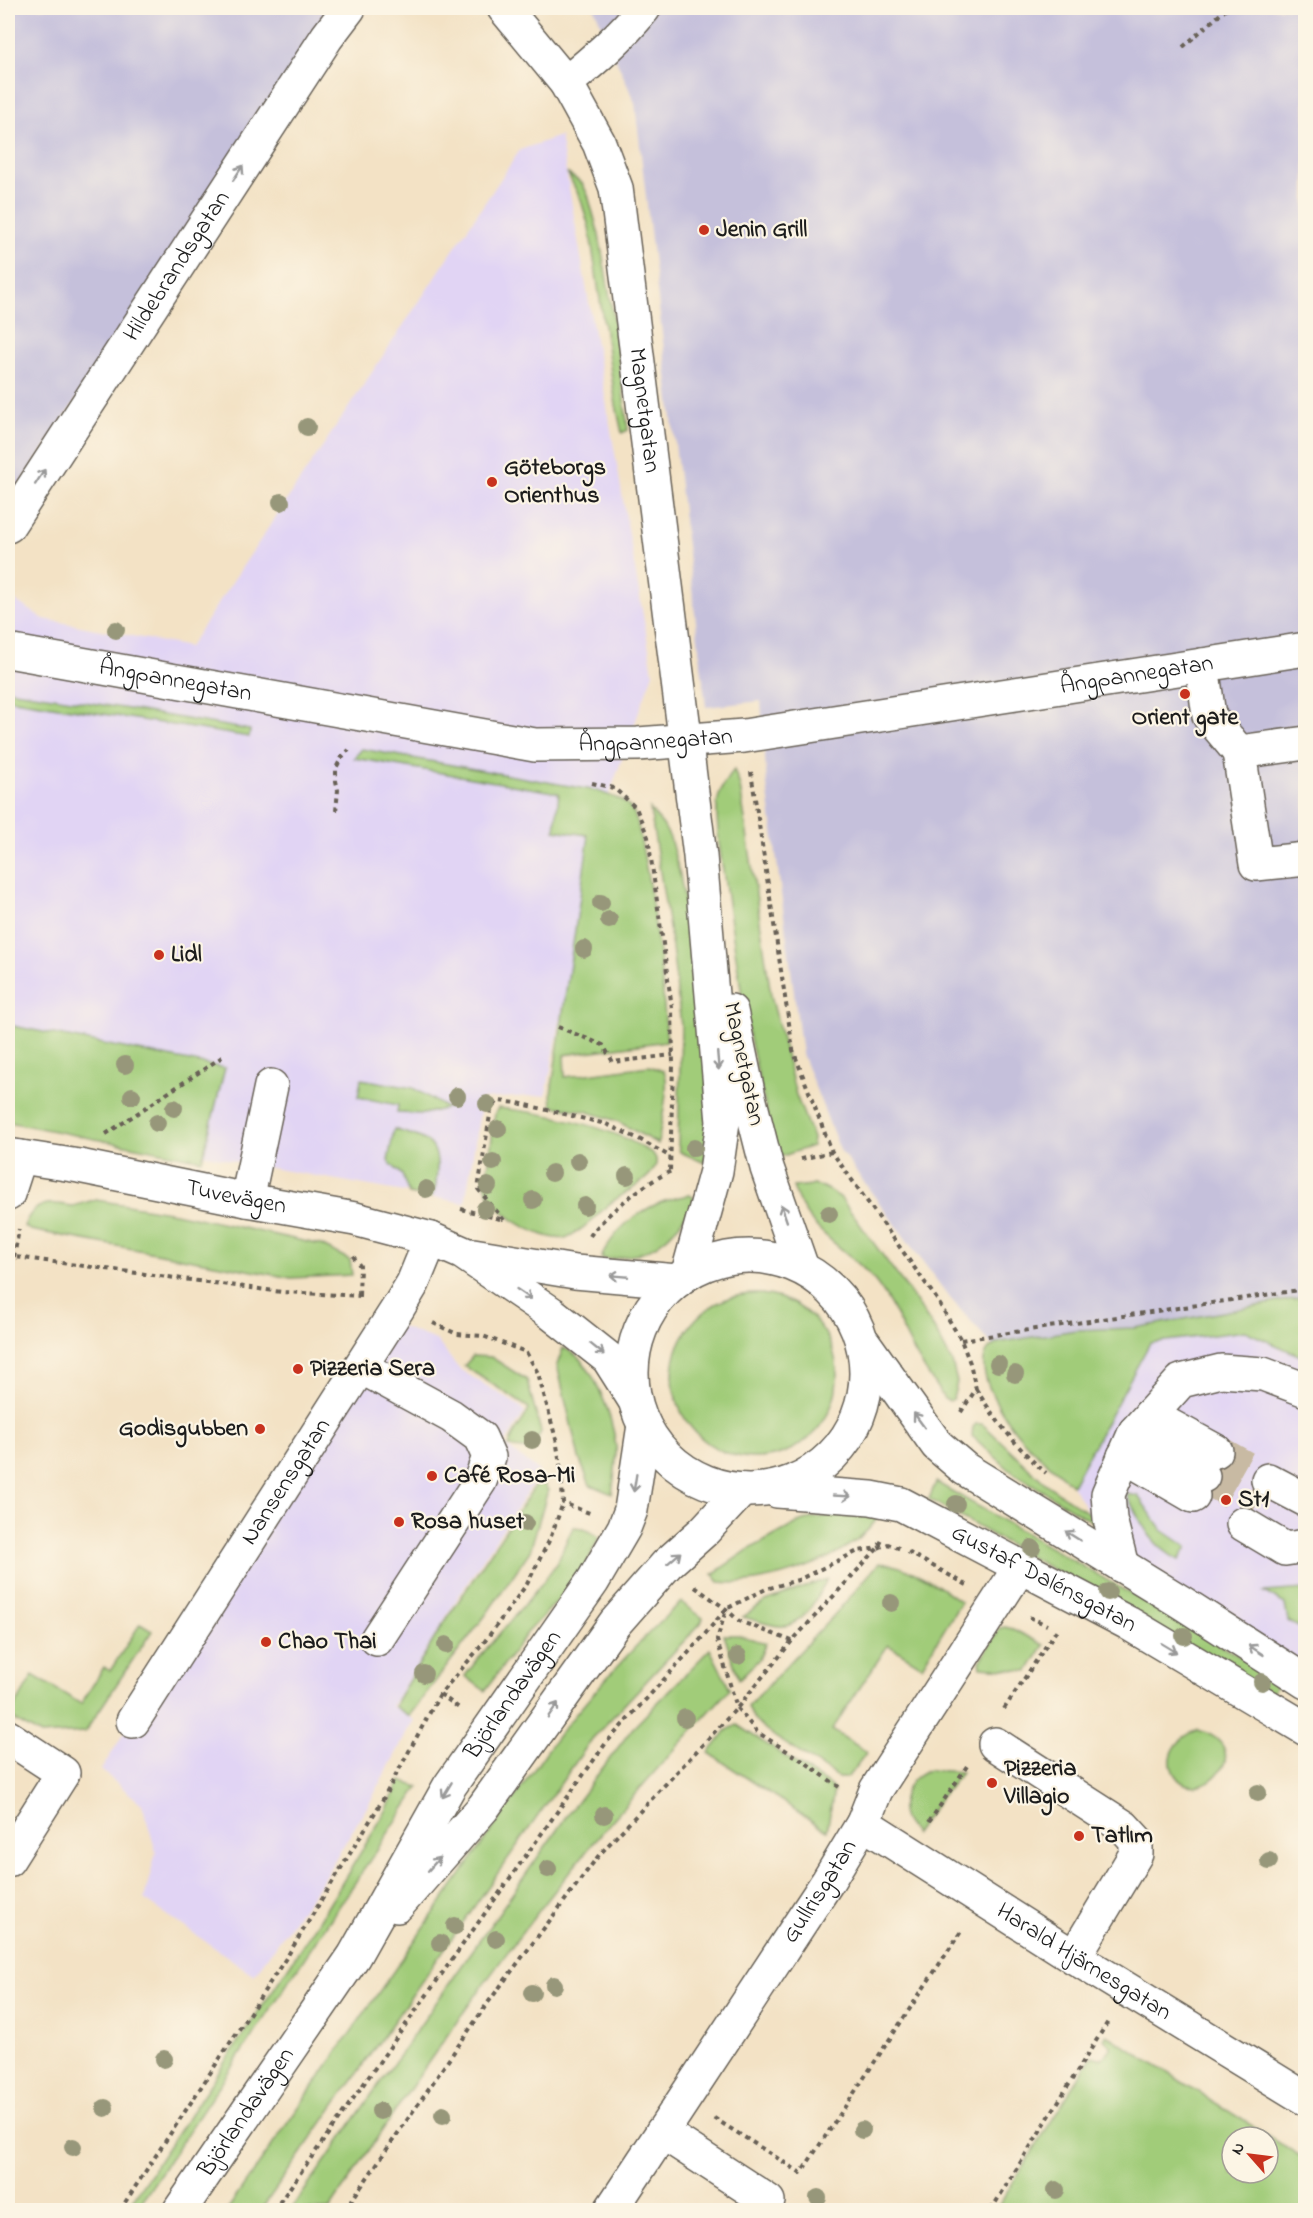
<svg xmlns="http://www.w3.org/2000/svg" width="1313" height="2218" viewBox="0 0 1313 2218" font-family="'Indie Flower',sans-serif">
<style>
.built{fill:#e1d4f4}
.industrial{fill:#c5c0db}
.green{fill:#a1cc79;stroke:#5e744a;stroke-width:1.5;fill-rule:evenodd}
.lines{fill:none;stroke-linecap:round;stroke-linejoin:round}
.minor-tunnel{stroke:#c8baa3;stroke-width:33;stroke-dasharray:33 16;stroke-linecap:butt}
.minor-casing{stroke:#676157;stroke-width:36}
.path{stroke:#676157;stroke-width:4;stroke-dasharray:4.5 4.5;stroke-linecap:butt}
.minor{stroke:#fff;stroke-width:33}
.tree{fill:#97977a}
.oneway{stroke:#999}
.poi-dot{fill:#c8321e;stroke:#fcf5e5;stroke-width:2}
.labels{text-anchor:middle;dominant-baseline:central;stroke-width:4.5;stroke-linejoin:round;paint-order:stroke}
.poi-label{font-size:24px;font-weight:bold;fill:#1c1c1c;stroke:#fcf5e5;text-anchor:start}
.street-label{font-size:24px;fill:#1c1c1c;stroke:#fcf5e5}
</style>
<rect width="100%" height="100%" fill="#fcf5e5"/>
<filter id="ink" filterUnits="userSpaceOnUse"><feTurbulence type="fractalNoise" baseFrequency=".0167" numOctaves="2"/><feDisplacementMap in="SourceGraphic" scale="12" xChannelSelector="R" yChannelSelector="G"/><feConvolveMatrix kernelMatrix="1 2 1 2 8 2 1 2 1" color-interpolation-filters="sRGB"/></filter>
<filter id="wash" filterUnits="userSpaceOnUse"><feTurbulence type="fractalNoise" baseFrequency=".008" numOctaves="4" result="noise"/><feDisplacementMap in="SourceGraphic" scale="24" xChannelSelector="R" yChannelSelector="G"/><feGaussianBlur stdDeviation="1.35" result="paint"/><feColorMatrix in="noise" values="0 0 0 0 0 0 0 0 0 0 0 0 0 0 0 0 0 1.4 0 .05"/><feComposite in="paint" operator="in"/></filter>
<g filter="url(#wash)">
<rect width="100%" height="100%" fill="#f3e2c5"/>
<path class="built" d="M560 136 653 673 596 831 546 1095 482 1099 465 1203 238 1162 203 1154 225 1068 8 1025V596L44 619 189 647 520 150Z
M383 1320 436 1340 459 1369 521 1407 525 1412 504 1445 539 1471 538 1476 460 1594 392 1706 414 1720 370 1802 318 1887 254 1975 144 1899 156 1852 142 1804 101 1770Z
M1245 1331 1305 1358V1677L1110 1548 1072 1485 1150 1342Z"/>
<path class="industrial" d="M8 8H334L8 503Z
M594 8H1305V1297L1130 1331 1076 1330 1002 1342 993 1346 949 1297 840 1150 802 1054 767 785 761 701 706 707 635 103Z"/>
<path class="green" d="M568 174 582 183 588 195 599 235 614 320 628 430 622 433 616 405 589 227 581 200Z
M8 690 129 709 250 730 249 737 8 699Z
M362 749 598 791 621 800 628 805 634 813 638 825 649 883 660 960 667 1041 564 1055 565 1077 649 1066 664 1071C671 1085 660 1127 658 1144L617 1121 585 1111 552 1106 551 1093 588 842 587 835 555 830 559 793 354 758Z
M734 770 740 786 771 995 796 1095 813 1138 812 1146 777 1158 746 1022 719 844C717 812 711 796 734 770Z
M650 809 663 825 670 838 680 875 688 922 709 1081 705 1163 680 1152 678 1145 681 1026 672 947Z
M8 1025 225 1068 202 1160 8 1122Z
M361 1079 413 1088 447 1108 424 1114 397 1113 398 1105 358 1097Z
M498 1108C540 1112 607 1125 643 1148 646 1150 652 1152 654 1155 658 1160 656 1168 652 1172 642 1185 625 1192 612 1202 597 1214 583 1232 565 1238 558 1240 550 1237 543 1235 516 1225 493 1210 484 1182L491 1184 488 1169 495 1113Z
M394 1129C421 1139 439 1137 437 1170 436 1181 437 1189 431 1198L409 1194 402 1175 388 1161Z
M813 1185 823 1187 840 1197 911 1294 936 1332 952 1362 957 1382 953 1399 950 1401 944 1399C936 1385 925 1371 917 1357 902 1331 893 1303 874 1280 845 1245 809 1235 793 1187Z
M690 1195 694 1198 695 1202C675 1232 661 1251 624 1257 615 1259 609 1260 601 1258 617 1223 651 1200 690 1195Z
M96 1200 175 1213 321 1245 350 1260 352 1275 291 1278 30 1230 24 1226C30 1210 40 1202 57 1204 62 1204 68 1206 72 1206 79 1205 88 1201 96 1200Z
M673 1376a82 82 0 1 1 164 0a82 82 0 1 1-164 0Z
M1305 1297V1358L1245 1331 1150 1343 1072 1485C1056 1470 1039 1457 1024 1441 1007 1423 957 1353 1002 1342L1076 1330 1135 1328Z
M563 1348C593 1357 613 1419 616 1447 617 1463 614 1478 612 1494L590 1485 579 1458 557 1365Z
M473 1356 491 1357 527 1380 541 1432 531 1450 513 1448 509 1446C512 1431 524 1423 529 1408L464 1366Z
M976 1424H982L988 1429 1046 1484 1094 1517 1099 1526 1012 1472 972 1436 973 1427Z
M540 1478 548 1490 530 1551 485 1616 409 1716 395 1707 397 1700 442 1626Z
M936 1482 1281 1680 1271 1694 929 1499Z
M1128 1494 1138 1496 1162 1530 1187 1547 1179 1560C1150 1545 1142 1524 1127 1496Z
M837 1514H858L878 1517C853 1558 765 1588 719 1582L713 1574 748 1550 803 1520Z
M574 1527 583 1528 599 1537 581 1576 527 1633 485 1691 465 1676C493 1637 529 1604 556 1564 563 1552 566 1538 574 1527Z
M879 1563C909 1565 937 1584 961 1602L922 1666 888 1645 832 1730 867 1752 847 1778H839L775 1737 754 1720 748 1707 835 1614Z
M827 1579C818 1596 803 1629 779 1626 768 1625 755 1620 743 1617L766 1601Z
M1305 1589H1306L1305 1631 1288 1621 1285 1604 1264 1592Z
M681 1602 703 1618 701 1623 592 1739 261 2210H227L556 1738C595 1690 635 1644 681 1602Z
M140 1624 152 1631 85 1732 41 1735 9 1717 33 1675 81 1704 104 1667 110 1671Z
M1005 1627 1013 1629 1044 1645 1028 1671 981 1667 980 1662 1000 1628Z
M724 1635H738L766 1643 759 1659 739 1679Z
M710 1649 730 1689C670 1754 611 1819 557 1888 474 1992 402 2100 329 2210H291L568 1814 632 1729Z
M737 1725 828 1784 834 1790 827 1831 709 1753 727 1730Z
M1198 1730C1262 1749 1197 1810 1175 1775 1163 1756 1179 1736 1198 1730Z
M930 1770 962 1772 941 1797 915 1834C912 1830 908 1827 906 1823 894 1804 909 1774 930 1770Z
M400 1781 419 1787 136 2210H126L317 1924 386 1811Z
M1107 2035 1305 2159V2210H996L1092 2056 1103 2059 1111 2045 1104 2039ZM1232 2137H1268V2173H1232Z"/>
</g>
<g filter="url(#ink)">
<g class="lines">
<path class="minor-tunnel" d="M1216 1451 1268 1480
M1203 1476 1256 1506"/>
<defs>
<g id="minor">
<path id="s1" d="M504 8 566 83 599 143 616 188 700 856 723 1122 716 1171 688 1273"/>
<path d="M566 83C594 60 621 37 644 8"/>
<path id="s2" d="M8 526 327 37 349 8"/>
<path id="s3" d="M8 651 535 745 638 744 744 736 1306 649"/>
<path d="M1202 665 1209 716 1239 752"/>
<path d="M1306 743 1239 752 1256 864 1306 859"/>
<path d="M731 1011 749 1097 767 1168 802 1268"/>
<path id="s4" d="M8 1155 79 1166 247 1200 355 1219 431 1239 463 1253 551 1313 608 1358 634 1399"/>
<path d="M8 1194 20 1157"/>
<path d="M247 1200 271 1086"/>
<path d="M473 1255 575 1272 677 1281"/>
<circle cx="749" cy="1373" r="117"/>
<path d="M864 1343 937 1445 965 1469 1181 1602 1306 1682"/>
<path d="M361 1367 451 1416 480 1437 489 1457 480 1481 377 1639"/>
<path d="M1150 1415 1216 1451"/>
<path d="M1135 1432 1203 1476"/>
<path d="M1124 1456 1193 1496"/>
<path d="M1268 1480 1306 1500"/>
<path id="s5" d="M777 1491 871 1498 901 1504 1128 1623 1306 1729"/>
<path d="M1243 1524 1285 1549 1306 1546"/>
<path d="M1122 1566 1110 1519 1108 1494 1135 1432 1181 1381 1221 1371 1263 1374 1306 1390"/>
<path id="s6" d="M133 1721 398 1308 413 1283 431 1239"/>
<path d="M8 1737 63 1773 8 1860"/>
<path d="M995 1744 1124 1827 1136 1840V1854L1074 1957"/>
<path id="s7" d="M863 1823 1074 1957 1306 2099"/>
<path d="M397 1906 483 1808 615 1623 667 1564 704 1531 742 1490"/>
<path d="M662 2132 768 2201"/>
<path id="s8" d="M180 2210 354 1956 449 1787 593 1581 624 1528 631 1510 644 1425"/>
<path id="s9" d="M611 2210 828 1881 863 1823 876 1790 1020 1567"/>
</g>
</defs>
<use href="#minor" class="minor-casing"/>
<path class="path" d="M1183 47 1227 8
M751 772 793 1050 832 1152 936 1298 961 1340 970 1363 976 1389 959 1415
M592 783 614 788 636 808 648 837 672 1008 673 1065 670 1171
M336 811 338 790 336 781V768L342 757 349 750
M558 1027 603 1045 613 1062 673 1055
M106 1134 222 1057
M801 1159 832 1152
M461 1209 504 1220
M504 1220 478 1189 491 1109 498 1101 518 1103 606 1124 639 1139 669 1156
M590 1236C604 1215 648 1180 672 1171
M8 1256 282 1292 361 1296
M353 1256 360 1266 359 1296
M14 1257 19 1229
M433 1323 457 1334 483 1336 526 1352 538 1373 556 1439 561 1470 563 1503 592 1514
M961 1340 1306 1289
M976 1389C996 1421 1018 1449 1046 1473
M908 1552 967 1585
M695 1587 726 1609 739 1621 792 1641
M725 1613 717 1640 737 1708 757 1732 806 1763 839 1787
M1029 1617 1047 1625
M440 1694 459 1708
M1004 1709 1058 1628
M929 1822 967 1766
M714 2118 801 2173 962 1930
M120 2210 288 1955 382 1801 440 1694 482 1645 527 1584 550 1539 563 1503
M274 2210 606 1743 700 1640 726 1609 766 1589 798 1580 858 1551 878 1548 888 1544 901 1549
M345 2210 487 2004 599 1855 737 1708 792 1641 878 1548 883 1538
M991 2210 1109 2020"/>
<use href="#minor" class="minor"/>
</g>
<g class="tree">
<circle cx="307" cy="427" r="9"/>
<circle cx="281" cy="502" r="9"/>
<circle cx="116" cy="630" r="9"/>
<circle cx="601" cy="903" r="9"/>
<circle cx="609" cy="920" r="9"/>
<circle cx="584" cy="949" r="9"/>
<circle cx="125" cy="1065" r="9"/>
<circle cx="132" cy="1096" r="9"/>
<circle cx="457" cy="1096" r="9"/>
<circle cx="487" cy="1104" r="9"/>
<circle cx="174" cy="1108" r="9"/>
<circle cx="157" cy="1123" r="9"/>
<circle cx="498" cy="1129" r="9"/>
<circle cx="694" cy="1148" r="9"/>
<circle cx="578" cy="1161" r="9"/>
<circle cx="493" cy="1162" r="9"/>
<circle cx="552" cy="1173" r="9"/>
<circle cx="627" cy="1176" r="9"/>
<circle cx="488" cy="1186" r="9"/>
<circle cx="426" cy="1189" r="9"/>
<circle cx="533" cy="1200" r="9"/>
<circle cx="585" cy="1206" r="9"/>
<circle cx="485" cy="1209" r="9"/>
<circle cx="829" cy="1214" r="9"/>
<circle cx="998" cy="1364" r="9"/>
<circle cx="1015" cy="1374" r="9"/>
<circle cx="532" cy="1440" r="9"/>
<circle cx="956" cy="1504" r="9"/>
<circle cx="525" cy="1523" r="9"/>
<circle cx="1032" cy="1548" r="9"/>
<circle cx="1108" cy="1592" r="9"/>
<circle cx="891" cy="1603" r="9"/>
<circle cx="1184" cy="1636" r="9"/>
<circle cx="446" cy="1645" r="9"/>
<circle cx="738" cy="1656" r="9"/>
<circle cx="424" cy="1674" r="9"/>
<circle cx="1262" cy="1682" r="9"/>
<circle cx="685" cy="1718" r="9"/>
<circle cx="1258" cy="1793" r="9"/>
<circle cx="604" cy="1815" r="9"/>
<circle cx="1269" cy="1861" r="9"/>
<circle cx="548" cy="1869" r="9"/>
<circle cx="455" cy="1926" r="9"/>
<circle cx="496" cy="1939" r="9"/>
<circle cx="440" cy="1943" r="9"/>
<circle cx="554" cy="1985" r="9"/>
<circle cx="532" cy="1993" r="9"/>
<circle cx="164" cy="2059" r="9"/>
<circle cx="105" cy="2108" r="9"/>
<circle cx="380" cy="2111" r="9"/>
<circle cx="443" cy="2115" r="9"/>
<circle cx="862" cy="2130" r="9"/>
<circle cx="73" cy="2147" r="9"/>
<circle cx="1056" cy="2190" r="9"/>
<circle cx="818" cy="2198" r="9"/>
</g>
<defs><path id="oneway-shaft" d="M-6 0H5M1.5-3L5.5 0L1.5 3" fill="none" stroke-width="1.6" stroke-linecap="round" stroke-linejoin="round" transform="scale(1.5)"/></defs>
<g class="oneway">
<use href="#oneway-shaft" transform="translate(238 173) rotate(-57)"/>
<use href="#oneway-shaft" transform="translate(40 477) rotate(-57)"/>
<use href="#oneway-shaft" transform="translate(718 1061) rotate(85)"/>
<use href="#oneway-shaft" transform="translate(784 1213) rotate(-109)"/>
<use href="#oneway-shaft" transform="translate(619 1276) rotate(-175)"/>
<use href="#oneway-shaft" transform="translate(524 1294) rotate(34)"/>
<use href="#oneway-shaft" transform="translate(597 1349) rotate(39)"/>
<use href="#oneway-shaft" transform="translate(919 1420) rotate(-126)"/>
<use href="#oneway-shaft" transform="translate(635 1483) rotate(99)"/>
<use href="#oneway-shaft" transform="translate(842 1496) rotate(3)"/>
<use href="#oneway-shaft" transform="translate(1073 1536) rotate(-148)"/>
<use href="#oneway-shaft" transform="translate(674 1558) rotate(-41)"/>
<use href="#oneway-shaft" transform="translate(1169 1648) rotate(31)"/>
<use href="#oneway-shaft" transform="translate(1256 1650) rotate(-147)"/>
<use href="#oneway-shaft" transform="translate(553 1710) rotate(-55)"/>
<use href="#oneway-shaft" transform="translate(447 1790) rotate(121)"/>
<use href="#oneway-shaft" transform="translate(434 1864) rotate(-49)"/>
</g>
</g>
<g class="poi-dot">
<circle cx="704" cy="230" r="6"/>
<circle cx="492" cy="482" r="6"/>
<circle cx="1185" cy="694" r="6"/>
<circle cx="159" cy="955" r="6"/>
<circle cx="298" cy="1369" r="6"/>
<circle cx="260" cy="1429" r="6"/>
<circle cx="432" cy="1476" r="6"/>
<circle cx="1226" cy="1500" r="6"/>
<circle cx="399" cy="1522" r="6"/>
<circle cx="266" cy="1642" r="6"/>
<circle cx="992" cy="1783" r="6"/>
<circle cx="1079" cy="1836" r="6"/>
</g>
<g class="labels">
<g class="poi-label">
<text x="716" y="230">Jenin Grill</text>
<text x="504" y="468">Göteborgs<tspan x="504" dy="28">Orienthus</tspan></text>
<text x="1185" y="718" text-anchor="middle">Orient gate</text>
<text x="171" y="955">Lidl</text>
<text x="310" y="1369">Pizzeria Sera</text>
<text x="248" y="1429" text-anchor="end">Godisgubben</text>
<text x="444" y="1476">Café Rosa-Mi</text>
<text x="1238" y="1500">St1</text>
<text x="411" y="1522">Rosa huset</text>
<text x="278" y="1642">Chao Thai</text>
<text x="1004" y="1769">Pizzeria<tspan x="1004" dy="28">Villagio</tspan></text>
<text x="1091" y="1836">Tatlım</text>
</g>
<g class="street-label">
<text stroke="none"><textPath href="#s2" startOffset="310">Hildebrandsgatan</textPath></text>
<text stroke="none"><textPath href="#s1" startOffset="438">Magnetgatan</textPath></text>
<text stroke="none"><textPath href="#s3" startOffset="1142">Ångpannegatan</textPath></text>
<text stroke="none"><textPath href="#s3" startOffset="170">Ångpannegatan</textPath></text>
<text stroke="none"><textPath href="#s3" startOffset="656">Ångpannegatan</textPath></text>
<text transform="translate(743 1064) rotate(78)">Magnetgatan</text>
<text stroke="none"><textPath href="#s4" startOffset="232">Tuvevägen</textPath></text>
<text stroke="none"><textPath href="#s6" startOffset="284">Nansensgatan</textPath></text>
<text stroke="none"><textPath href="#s5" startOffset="286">Gustaf Dalénsgatan</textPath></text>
<text stroke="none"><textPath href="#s8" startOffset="614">Björlandavägen</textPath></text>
<text stroke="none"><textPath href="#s9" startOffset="381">Gullrisgatan</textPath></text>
<text stroke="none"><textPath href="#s7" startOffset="261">Harald Hjärnesgatan</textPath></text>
<text stroke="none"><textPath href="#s8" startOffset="118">Björlandavägen</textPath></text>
</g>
</g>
<rect width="1313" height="2218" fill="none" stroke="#fcf5e5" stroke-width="30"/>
<g transform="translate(1250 2155) rotate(298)"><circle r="28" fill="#fcf5e5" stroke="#a29e95" stroke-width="1.5"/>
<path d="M0-4.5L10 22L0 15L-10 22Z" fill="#c8321e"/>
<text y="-9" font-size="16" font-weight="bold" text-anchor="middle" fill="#1c1c1c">N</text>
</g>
</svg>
